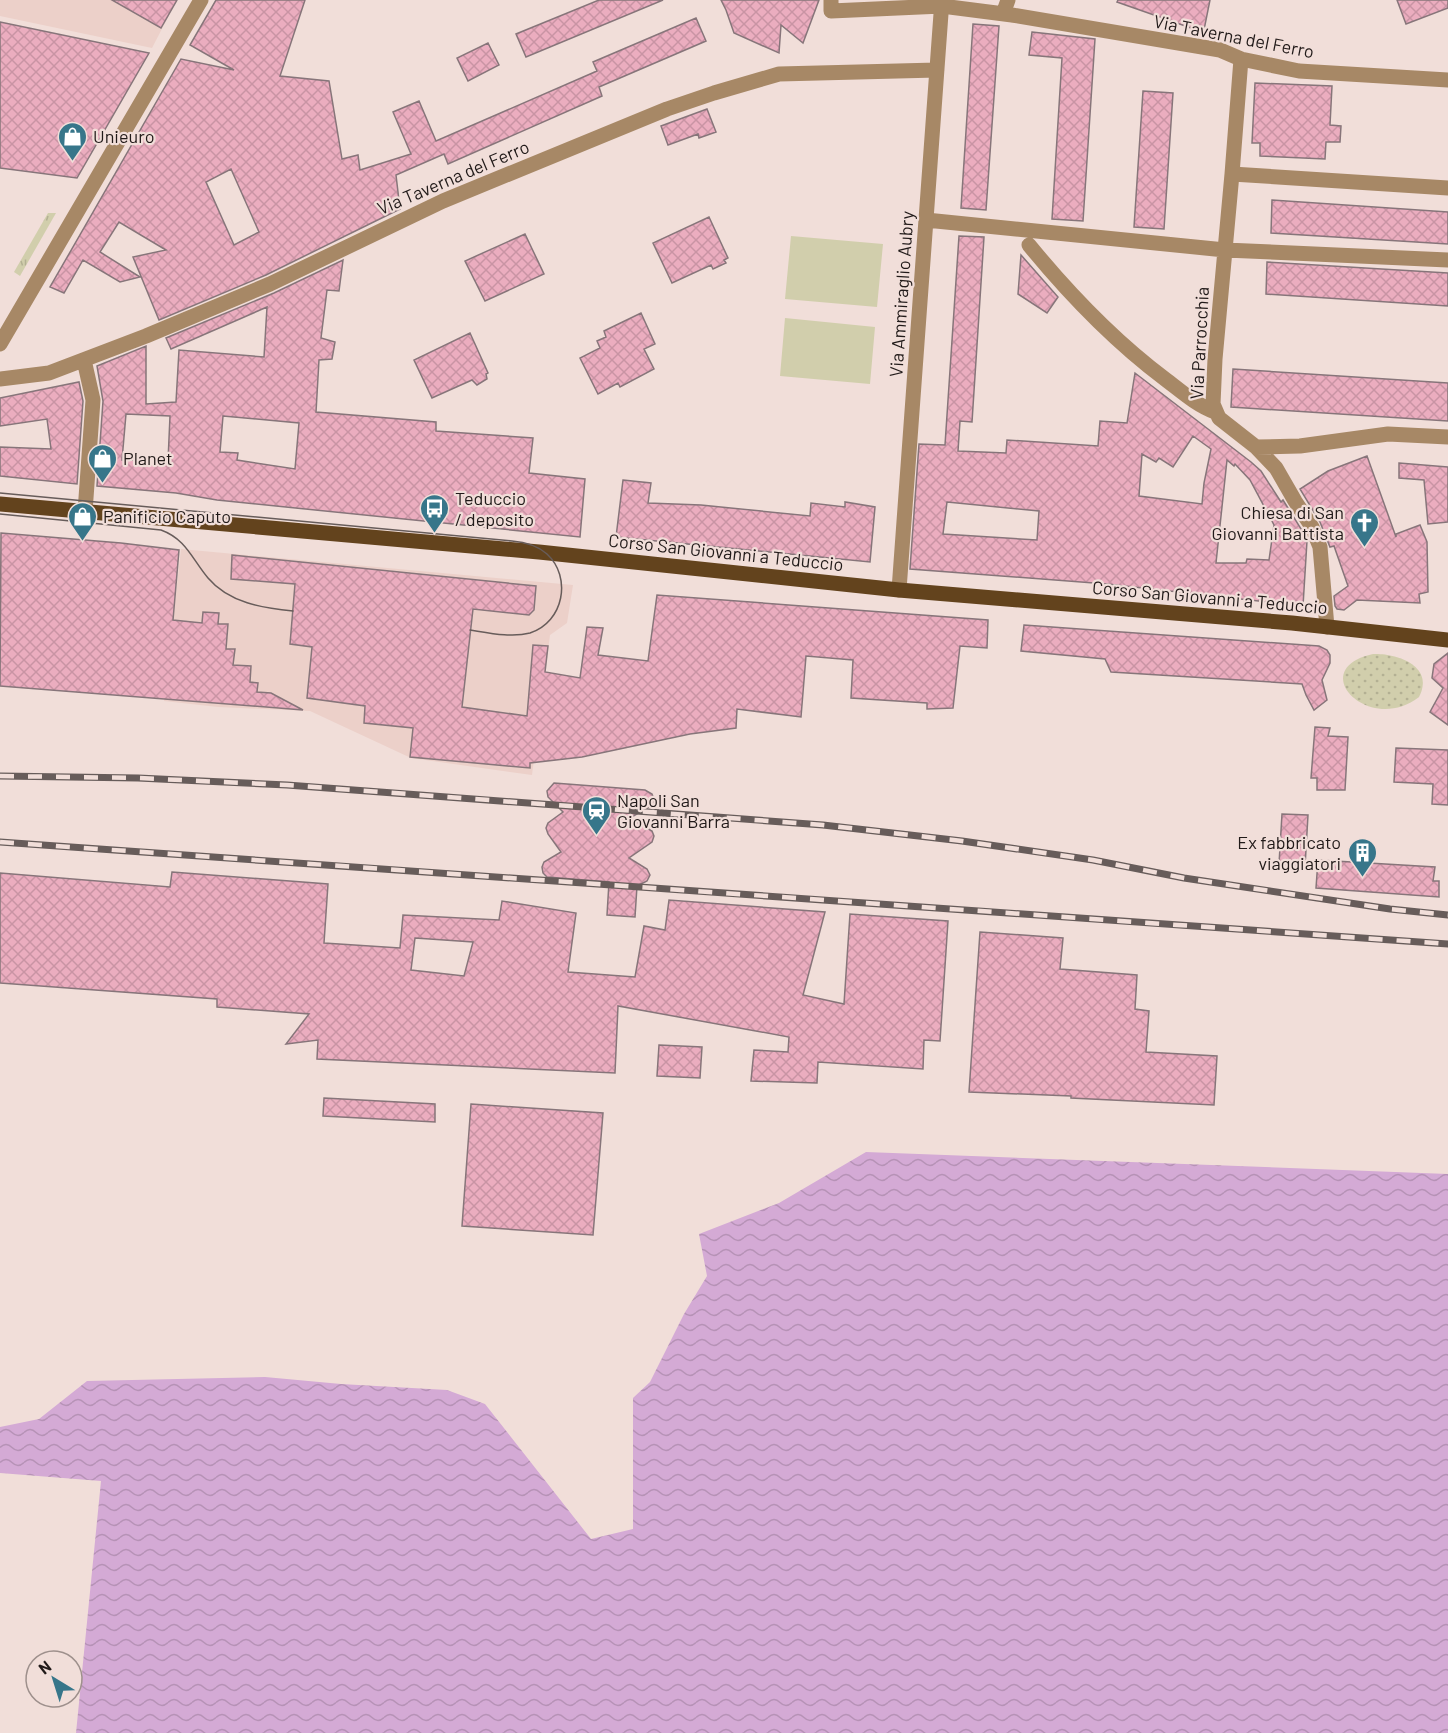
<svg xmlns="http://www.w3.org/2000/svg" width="1448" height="1733" viewBox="0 0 1448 1733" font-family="Barlow,sans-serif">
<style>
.built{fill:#ecd0c9}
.grass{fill:url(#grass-tufts)}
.park{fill:url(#park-dots)}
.pitch{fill:#d1ceac}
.water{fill:url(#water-waves)}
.building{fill:url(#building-cross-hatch);stroke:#87757a;stroke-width:1.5;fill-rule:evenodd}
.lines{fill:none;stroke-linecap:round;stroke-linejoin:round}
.minor{stroke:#a78866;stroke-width:15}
.primary{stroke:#63431d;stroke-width:15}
.tram{stroke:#675c5a;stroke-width:1.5}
.rail-casing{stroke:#675c5a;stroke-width:7}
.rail{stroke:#f1ded9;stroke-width:4.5;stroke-dasharray:14;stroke-linecap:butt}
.labels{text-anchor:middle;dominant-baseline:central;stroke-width:4.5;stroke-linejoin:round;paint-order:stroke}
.street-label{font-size:18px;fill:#211a19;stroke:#f1ded9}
.poi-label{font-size:18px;fill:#211a19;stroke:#f1ded9;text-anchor:start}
</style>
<defs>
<pattern id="grass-tufts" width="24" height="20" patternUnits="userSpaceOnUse" patternTransform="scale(1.5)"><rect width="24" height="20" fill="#d1ceac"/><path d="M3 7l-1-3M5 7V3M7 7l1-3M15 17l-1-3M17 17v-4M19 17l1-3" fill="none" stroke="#b3b093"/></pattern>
<pattern id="park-dots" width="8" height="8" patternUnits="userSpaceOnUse" patternTransform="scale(1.5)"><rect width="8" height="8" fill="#d1ceac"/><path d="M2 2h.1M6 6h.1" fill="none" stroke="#b3b093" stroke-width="1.8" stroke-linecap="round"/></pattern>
<pattern id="water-waves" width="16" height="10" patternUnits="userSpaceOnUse" patternTransform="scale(1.5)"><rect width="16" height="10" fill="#d4aad5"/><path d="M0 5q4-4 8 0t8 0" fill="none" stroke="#b692b6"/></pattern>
<pattern id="building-cross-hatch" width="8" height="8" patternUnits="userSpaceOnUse" patternTransform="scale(1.5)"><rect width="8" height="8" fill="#ebadbf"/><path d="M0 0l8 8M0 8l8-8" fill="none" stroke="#c994a4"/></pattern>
</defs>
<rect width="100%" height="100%" fill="#f1ded9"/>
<path class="built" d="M0 0H177L152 48 0 16Z
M181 549 573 585 567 623 550 635 532 775 411 758 310 711 218 707 164 701Z"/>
<path class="grass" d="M48 213H56L20 276 14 272Z"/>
<path class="park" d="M1373 654C1397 653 1435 666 1419 697 1369 736 1304 669 1373 654Z"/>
<path class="pitch" d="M791 236 883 244 877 307 785 299Z
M785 318 875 327 870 384 780 376Z"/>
<path class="water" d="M866 1152 1448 1174V1733H76L101 1481 0 1473V1427L39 1419 87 1381 265 1377 341 1384 447 1390 485 1404 591 1539 633 1529V1398L650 1382 684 1314 707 1276 699 1234 779 1203Z"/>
<path class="building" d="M112 0H177L161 28Z
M216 0H305L280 76 329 81 342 159 358 155 360 170 411 154 393 112 419 101 436 141 597 71 593 62 696 18 706 41 599 87 602 96 448 164 444 154 396 175 400 209 266 275 159 320 133 257 166 250 119 222 100 252 140 277 120 282 83 260 64 293 50 287 181 59 234 70 190 45ZM231 169 259 232 234 245 206 182Z
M599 0H663L526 57 516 34Z
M721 0H819L803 43 781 25 779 53 734 33 726 10Z
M1118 0H1210L1204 30 1191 28 1117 2Z
M1397 0H1448V8L1406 24Z
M0 22 149 53 77 178 0 168Z
M973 24 999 26 986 210 961 208Z
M1032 32 1095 39 1083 221 1052 219 1062 58 1029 55Z
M488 43 499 65 468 81 457 58Z
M1255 83 1332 86 1330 125 1341 126 1340 142H1326L1325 159 1260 156V143H1252Z
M1143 91 1173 93 1164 229 1134 227Z
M707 109 716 132 699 138 698 134 668 145 661 126Z
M1272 200 1448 212V244L1271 233Z
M709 217 728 258 724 260 726 263 713 269 711 265 672 283 653 243Z
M525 234 544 274 485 301 465 261Z
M959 236 984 237 972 422 960 421 958 451 1006 453 1007 440 1098 446 1100 421 1127 423 1135 373 1251 462 1261 471 1281 502 1283 500 1303 532 1307 541 1303 606 1107 584 910 569 919 444 945 445ZM1193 436 1211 449 1204 483 1202 504 1139 496 1142 454 1156 462 1159 458 1173 467ZM1227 460 1234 466 1235 464 1250 480 1274 525 1269 560 1247 559 1246 563H1216ZM947 502 1039 511 1037 540 943 534Z
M1021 255 1058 297 1047 313 1018 294Z
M343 260 339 291 327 290 321 338 335 342 332 359 319 360 316 412 436 422V431L533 438 529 473 585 479 580 537 217 500 176 493 97 486 103 401 97 366 146 346V404L176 402 179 350 264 357 267 307 171 349 166 338 274 293ZM126 414 170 416 168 461 122 460ZM223 416 299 423 295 469 237 460 238 453 220 452Z
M1267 262 1448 273V306L1266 294Z
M641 313 655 344 644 349 654 369 620 387 618 383 598 394 580 358 600 348 597 341 606 337 604 331Z
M470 333 488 373 486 374 487 379 477 385 472 380 432 398 414 360Z
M1233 369 1448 383V421L1231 407Z
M79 382 83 401 77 484 0 476V447L51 449 47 419 0 426V398Z
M1367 456 1396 537V534L1420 525 1427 542 1428 592 1419 594 1420 603 1357 600 1344 610 1337 609 1335 606 1334 596 1348 586 1334 546 1330 547 1320 522 1300 489 1328 471Z
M1399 463 1448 467V522L1428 524 1424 480 1399 478Z
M623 480 651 483 648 503 701 505 810 516 811 503 845 507V502L875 507 870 562 616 537Z
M1 533 121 543 179 550 173 620 202 623 203 612 219 613 218 624H228L226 649H235L233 665 251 666 250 682 258 683 257 692 271 693 303 710 0 686Z
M232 555 536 586 534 610 529 615 473 609 462 707 527 716 533 645 548 646 545 672 580 678 587 627 603 628 598 655 648 661 657 595 988 620 987 648 960 646 953 708 927 709V703L851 698 853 660 806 656 801 717 737 709 736 728 690 734 582 757 530 763V768L410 757 413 728 364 723 365 706 307 698 312 647 290 644 295 584 231 579Z
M1024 625 1319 646 1327 650 1330 655V663L1322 680 1327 700 1314 710 1306 695 1302 684 1111 672 1105 659 1021 651Z
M1448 653V725L1430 712 1443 688 1432 678 1434 664Z
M1315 727 1330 728 1328 736 1348 737 1345 790H1317V778H1311Z
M1396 748 1448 750V805L1432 804 1433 784 1394 782Z
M554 783 645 790 652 794 654 799 652 805 630 818 652 831 654 836 652 842 629 858 647 869 650 875 647 881 637 886 635 917 607 915 609 882 547 877 543 873 542 867 544 862 561 852 548 834 546 828 548 823 563 812 548 797 547 791Z
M1282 814 1308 815 1305 867 1279 864Z
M1318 860 1435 867 1433 881H1439V897L1316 888Z
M172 872 328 884 324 943 400 948 403 915 499 920 502 901 576 913 568 972 635 977 644 926 665 930 669 900 825 912 803 995 844 1004 850 914 948 921 940 1041 924 1040 923 1069 818 1062 817 1083 751 1081 754 1050 788 1052 789 1037 618 1006 615 1073 317 1059 318 1040 286 1044 309 1014 217 1007V999L0 983V873L170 887ZM415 938 473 942 464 976 411 970Z
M980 932 1063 938 1060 969 1137 975 1135 1009 1149 1011 1146 1052 1217 1056 1214 1105 1071 1098V1096L969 1092Z
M659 1045 702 1047 700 1078 657 1076Z
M324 1098 435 1104V1122L323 1116Z
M471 1104 603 1113 593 1235 462 1226Z"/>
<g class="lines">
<path class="minor" d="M831 0V11L942 6 1012 15 1220 50 1241 59 1299 71 1448 80
M1003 14 1008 0
M1241 59 1232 174 1215 359 1213 404 1219 418 1256 447 1276 468 1295 501 1312 527 1320 547 1327 627
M1232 174 1448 188
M926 220 1225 250 1448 260
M1029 245C1070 295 1113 340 1165 379 1181 391 1196 405 1215 412
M0 344 201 0
M84 360 93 400 85 512
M0 379 49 373 146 336 270 284 443 201 667 109 714 93 779 74 937 70
M1256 447 1300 446 1388 434 1448 437
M899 590 942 0"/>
<path class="primary" d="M0 504 539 552 899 590 1292 623 1448 640"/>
<path class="tram" d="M0 493 512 541C525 542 537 545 547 554 572 577 564 622 530 633 512 638 489 633 470 630
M0 514 161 530C186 539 192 559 208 578 229 603 263 608 293 611"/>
<defs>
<path id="rail" d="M0 776 138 778 287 785 823 825 962 841 1093 860 1184 878 1390 909 1448 915
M0 842 1448 944"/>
</defs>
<use href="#rail" class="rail-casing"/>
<use href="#rail" class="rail"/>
</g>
<defs>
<symbol id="shop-pin" viewBox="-11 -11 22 30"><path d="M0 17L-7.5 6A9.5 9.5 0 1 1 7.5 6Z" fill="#37768a" stroke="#f1ded9"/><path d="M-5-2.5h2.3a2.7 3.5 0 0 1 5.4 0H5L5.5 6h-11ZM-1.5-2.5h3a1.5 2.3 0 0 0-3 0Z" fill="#fff"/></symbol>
<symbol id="bus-pin" viewBox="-11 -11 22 30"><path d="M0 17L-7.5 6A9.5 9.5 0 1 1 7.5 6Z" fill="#37768a" stroke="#f1ded9"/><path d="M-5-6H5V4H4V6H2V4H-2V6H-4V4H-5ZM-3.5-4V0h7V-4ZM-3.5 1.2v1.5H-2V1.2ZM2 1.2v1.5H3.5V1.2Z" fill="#fff"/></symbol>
<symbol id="church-pin" viewBox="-11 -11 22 30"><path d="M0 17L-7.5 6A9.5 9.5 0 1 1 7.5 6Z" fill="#37768a" stroke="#f1ded9"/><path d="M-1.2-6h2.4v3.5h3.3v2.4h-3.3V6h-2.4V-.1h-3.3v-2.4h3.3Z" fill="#fff"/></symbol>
<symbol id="station-pin" viewBox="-11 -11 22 30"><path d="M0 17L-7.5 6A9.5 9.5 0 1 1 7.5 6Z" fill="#37768a" stroke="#f1ded9"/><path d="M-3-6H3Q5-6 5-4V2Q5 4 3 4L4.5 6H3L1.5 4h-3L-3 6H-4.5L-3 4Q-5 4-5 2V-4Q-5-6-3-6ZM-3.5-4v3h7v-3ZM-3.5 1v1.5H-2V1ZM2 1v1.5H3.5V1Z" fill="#fff"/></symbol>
<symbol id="building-pin" viewBox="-11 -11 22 30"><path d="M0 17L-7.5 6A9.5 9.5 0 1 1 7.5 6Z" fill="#37768a" stroke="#f1ded9"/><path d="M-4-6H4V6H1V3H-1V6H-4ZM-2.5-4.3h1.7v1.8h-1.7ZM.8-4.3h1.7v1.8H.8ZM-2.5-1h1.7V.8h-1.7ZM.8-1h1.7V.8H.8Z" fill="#fff"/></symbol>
</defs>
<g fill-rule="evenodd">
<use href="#shop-pin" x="56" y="120" width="33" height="45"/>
<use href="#shop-pin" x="86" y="442" width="33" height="45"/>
<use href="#bus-pin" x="418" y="492" width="33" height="45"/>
<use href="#shop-pin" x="66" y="500" width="33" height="45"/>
<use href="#church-pin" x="1348" y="506" width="33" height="45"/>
<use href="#station-pin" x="580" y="794" width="33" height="45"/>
<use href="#building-pin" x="1346" y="836" width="33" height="45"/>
</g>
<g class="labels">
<g class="street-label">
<text transform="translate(1234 36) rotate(11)">Via Taverna del Ferro</text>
<text transform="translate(453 177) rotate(-23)">Via Taverna del Ferro</text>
<text transform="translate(901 294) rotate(-86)">Via Ammiraglio Aubry</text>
<text transform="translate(1199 343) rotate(-87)">Via Parrocchia</text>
<text transform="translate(726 552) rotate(6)">Corso San Giovanni a Teduccio</text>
<text transform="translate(1210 597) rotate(5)">Corso San Giovanni a Teduccio</text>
</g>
<g class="poi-label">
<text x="93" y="136">Unieuro</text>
<text x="123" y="458">Planet</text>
<text x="455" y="498">Teduccio<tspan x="455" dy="21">/ deposito</tspan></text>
<text x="1344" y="512" text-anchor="end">Chiesa di San<tspan x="1344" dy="21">Giovanni Battista</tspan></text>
<text x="103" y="516">Panificio Caputo</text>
<text x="617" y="800">Napoli San<tspan x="617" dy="21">Giovanni Barra</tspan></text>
<text x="1341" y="842" text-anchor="end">Ex fabbricato<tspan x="1341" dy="21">viaggiatori</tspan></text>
</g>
</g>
<g transform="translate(54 1679) rotate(322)"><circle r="28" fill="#f1ded9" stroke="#9e908c" stroke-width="1.5"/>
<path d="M0-4.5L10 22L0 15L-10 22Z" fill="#37768a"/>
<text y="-9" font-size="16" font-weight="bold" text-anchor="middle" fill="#211a19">N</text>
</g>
</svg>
